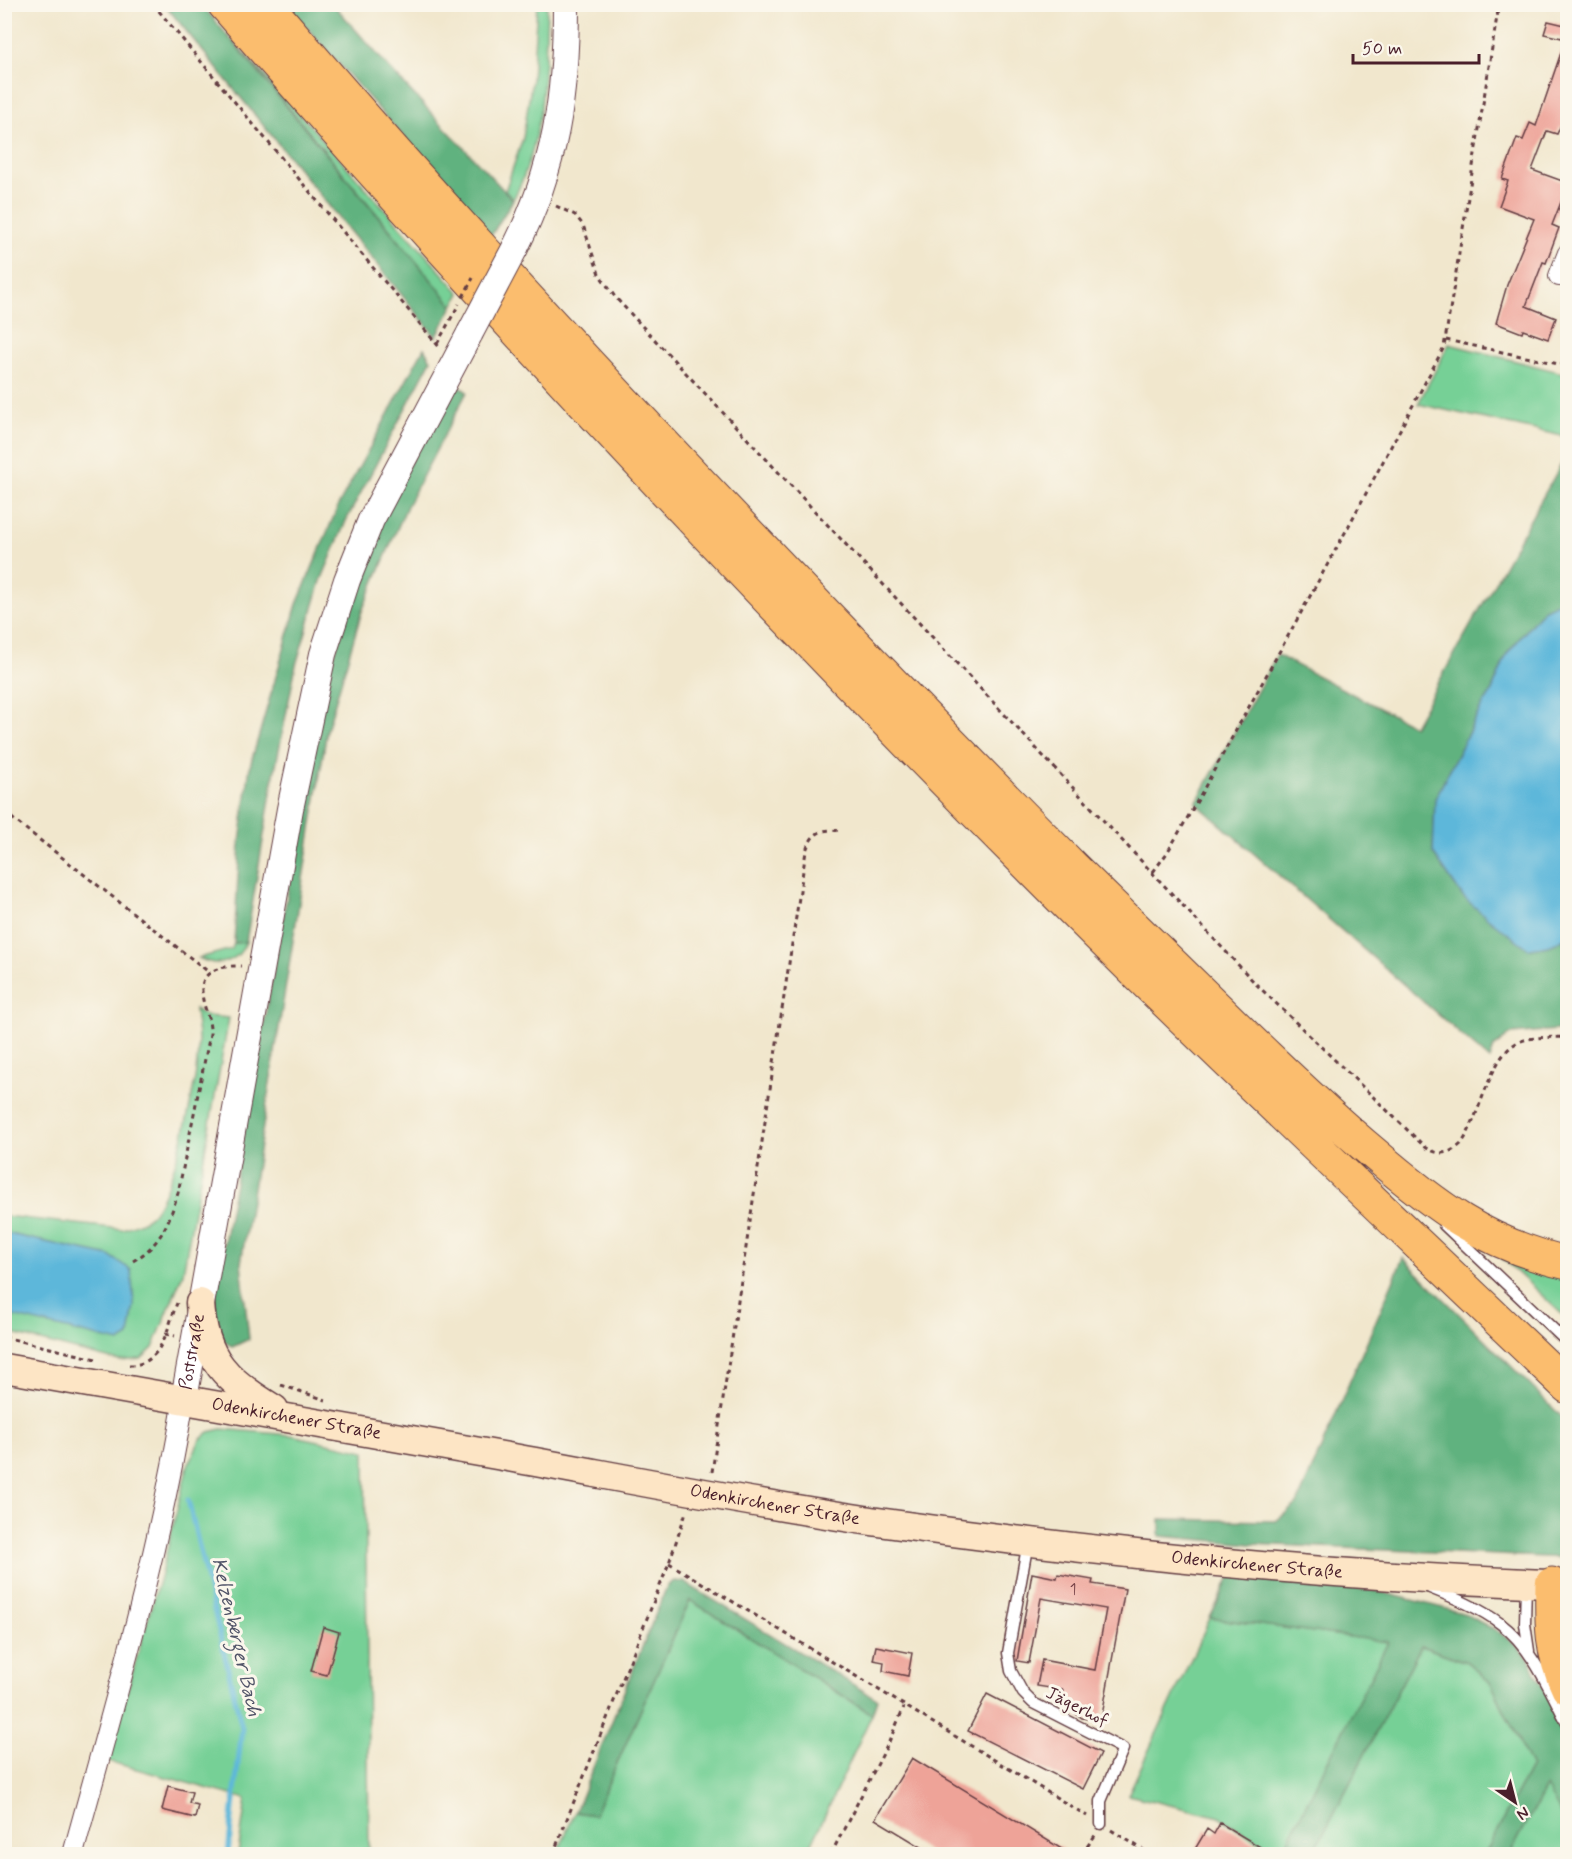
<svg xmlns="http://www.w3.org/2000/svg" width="1572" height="1859" viewBox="0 0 1572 1859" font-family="Mynerve,sans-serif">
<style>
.green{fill:#76d096;stroke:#607860;stroke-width:1.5}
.forest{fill:#60b27f;stroke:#556855;stroke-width:1.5}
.water{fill:#5db7da;stroke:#546b82;stroke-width:1.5}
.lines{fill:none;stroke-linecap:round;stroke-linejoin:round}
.stream{stroke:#5db7da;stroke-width:5}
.building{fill:#eea398}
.service-casing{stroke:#633d43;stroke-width:13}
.minor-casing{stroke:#633d43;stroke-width:22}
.tertiary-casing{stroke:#633d43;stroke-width:28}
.secondary-casing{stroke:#633d43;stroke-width:31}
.motorway-casing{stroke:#633d43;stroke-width:35}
.path{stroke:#633d43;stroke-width:3;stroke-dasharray:4.5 4.5;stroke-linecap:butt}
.service{stroke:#fff;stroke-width:10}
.minor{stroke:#fff;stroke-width:20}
.tertiary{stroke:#fff;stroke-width:26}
.secondary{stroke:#fde5c5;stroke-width:28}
.motorway{stroke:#fbbd6e;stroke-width:33}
.tertiary-bridge-casing{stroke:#633d43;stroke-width:28;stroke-linecap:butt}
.path-bridge{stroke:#633d43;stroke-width:3;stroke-dasharray:4.5 4.5;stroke-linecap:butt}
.tertiary-bridge{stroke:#fff;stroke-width:26}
.labels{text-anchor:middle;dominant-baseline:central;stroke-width:6;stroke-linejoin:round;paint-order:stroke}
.number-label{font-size:15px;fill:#734046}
.street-label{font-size:18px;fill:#4a1f2b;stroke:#fbf7ec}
.water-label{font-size:20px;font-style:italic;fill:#515468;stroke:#fbf7ec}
</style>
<rect width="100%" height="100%" fill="#fbf7ec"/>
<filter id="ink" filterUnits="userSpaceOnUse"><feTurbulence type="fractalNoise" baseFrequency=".0167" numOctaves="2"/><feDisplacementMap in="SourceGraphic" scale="12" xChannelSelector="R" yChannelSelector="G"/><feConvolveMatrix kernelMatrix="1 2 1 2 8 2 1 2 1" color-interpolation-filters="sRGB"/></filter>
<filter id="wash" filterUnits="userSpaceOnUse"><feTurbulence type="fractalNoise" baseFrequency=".008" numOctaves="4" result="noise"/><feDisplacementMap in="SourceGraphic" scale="24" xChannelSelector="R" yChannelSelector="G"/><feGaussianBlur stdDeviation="1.35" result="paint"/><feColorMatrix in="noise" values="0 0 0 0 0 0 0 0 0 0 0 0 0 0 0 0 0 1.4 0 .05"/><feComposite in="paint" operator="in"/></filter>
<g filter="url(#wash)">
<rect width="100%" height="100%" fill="#f1e7cd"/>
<path class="green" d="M537 5H547C545 71 545 139 513 200L505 191 523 138 532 79Z
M233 40 460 293 453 306Z
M1449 344 1567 374V437L1418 404Z
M246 942C238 963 218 968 199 958L232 949 234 943Z
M195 1009 206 1016 229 1018 183 1273 153 1348 141 1359 119 1361 5 1332V1216L122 1229C134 1225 146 1222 154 1212 176 1181 197 1085 198 1047 199 1034 196 1022 195 1009Z
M1488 1245 1567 1270V1319Z
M222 1429 291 1435 365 1451 369 1854H238L246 1799 107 1761 162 1570 188 1465 200 1440 209 1432Z
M690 1600 872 1714 807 1854H557L575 1812 594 1815Z
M1210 1618 1389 1642 1281 1854H1276L1220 1817 1128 1795Z
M1421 1646 1467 1662 1491 1683 1531 1766 1485 1854H1313Z
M1547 1786 1567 1825V1854H1510Z"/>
<path class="forest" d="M165 5H202L453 306 436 337Z
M287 5H334L390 69 513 200 491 236Z
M424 348 431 360 346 521 321 581 296 665 274 775 246 942 234 943 240 842 250 766 297 604 339 504Z
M454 382 467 392 407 506 362 611 327 730 241 1263 249 1339 232 1347 214 1332V1298L327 676 383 510Z
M1567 454V598L1543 610 1507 654 1491 693 1481 708 1435 799 1433 853 1463 897 1529 949C1543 947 1557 946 1567 935V1029L1511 1034 1494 1047 1490 1060 1196 803 1277 655 1414 726Z
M1403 1258 1567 1422V1558L1251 1544 1160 1536V1519L1276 1521 1297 1504Z
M1231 1575 1377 1591 1466 1614 1501 1634 1517 1646 1529 1659 1567 1736V1825L1546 1787 1510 1854H1485L1531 1766 1491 1683 1467 1662 1421 1646 1313 1854H1281L1388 1642 1210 1618Z
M674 1581 684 1582 877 1699 872 1714 690 1600 594 1815 575 1812 667 1586Z"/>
<path class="water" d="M1567 598V935C1557 946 1543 947 1529 949L1490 920 1463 897 1433 853 1435 799 1481 708 1491 693 1507 654 1543 610Z
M5 1233 110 1256 131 1270 134 1305 129 1336 119 1342 5 1314Z"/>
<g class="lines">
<path class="stream" d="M188 1500 242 1728 228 1854"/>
</g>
<g id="blocks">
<path class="building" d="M1548 21 1565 25 1562 38 1544 34Z
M1565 41 1568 42V98L1564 109 1568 111V118L1563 129 1560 127 1557 134 1547 131 1532 170 1568 183V199L1563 197 1552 225 1559 228 1546 263 1543 262 1526 306 1556 318 1548 339 1523 330 1522 333 1496 323 1507 285 1534 219 1499 206 1508 181 1502 179 1517 138 1523 140 1530 123 1536 126Z
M1032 1573 1057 1578 1058 1574 1093 1580 1092 1584 1125 1589 1101 1721 1082 1718 1060 1702 1063 1690 1037 1686 1042 1660 1095 1670 1106 1609 1041 1598 1029 1663 1017 1661Z
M323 1627 339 1632 327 1675 311 1671Z
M876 1646 912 1653 908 1676 883 1671 884 1662 873 1660Z
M987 1694 1101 1753 1083 1789 968 1731Z
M912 1758 1070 1854H933L875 1819Z
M168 1786 192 1792 189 1803 198 1805 195 1818 162 1810Z
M1220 1823 1272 1854H1192L1207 1829 1214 1834Z"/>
</g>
</g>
<g filter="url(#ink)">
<use href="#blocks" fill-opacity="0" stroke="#633d43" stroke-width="1.5"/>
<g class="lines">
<defs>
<path id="service" d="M1444 1225 1568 1343
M1028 1542 1008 1653 1011 1671 1023 1693 1033 1703 1123 1749 1101 1801V1824
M1526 1583 1525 1624 1529 1651
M1430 1588C1455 1598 1480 1608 1501 1624 1533 1648 1550 1691 1568 1725"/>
<path id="minor" d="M1559 276 1568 253
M73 1854C114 1704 159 1554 184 1399"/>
<g id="tertiary">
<path d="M515 248C556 166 566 96 566 4"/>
<path id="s1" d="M184 1399 290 809 323 654 347 580 371 520 470 333"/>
</g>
<g id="secondary">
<path d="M200 1303C203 1359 228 1382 274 1409"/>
<path id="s2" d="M4 1368C172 1397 340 1426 508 1457 629 1479 749 1503 871 1521 1097 1553 1324 1576 1552 1584"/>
</g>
<path id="motorway" d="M224 4C515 337 819 660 1134 971 1277 1111 1423 1248 1568 1387
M266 4C336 85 406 166 478 244 672 456 871 663 1073 867 1132 925 1191 982 1250 1040 1290 1078 1329 1116 1371 1151 1434 1205 1485 1245 1568 1263
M1552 1584C1551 1621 1551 1654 1568 1688"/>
</defs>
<use href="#service" class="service-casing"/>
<use href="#minor" class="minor-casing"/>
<use href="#tertiary" class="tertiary-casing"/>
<use href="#secondary" class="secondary-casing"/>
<use href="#motorway" class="motorway-casing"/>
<path class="path" d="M153 4 440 348
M556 206 575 215 583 225 599 274 615 297 1256 984 1424 1146C1437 1156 1449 1155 1461 1144 1480 1119 1490 1051 1521 1041 1535 1036 1553 1038 1568 1037
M1446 340 1568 366
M437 344 459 304
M4 812 210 973
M1153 872 1167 853 1196 803 1347 529 1444 347 1499 4
M133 1261C161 1245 169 1222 178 1193L210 1034C211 1018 202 1006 202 991 200 970 224 965 241 966
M165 1334 175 1336
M4 1337 96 1359
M129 1365C162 1366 167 1328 177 1303
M281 1385 326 1400
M712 1472 806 851C812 832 822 828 841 831
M669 1563 1087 1816
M1111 1830 1150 1854
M553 1854 669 1563 686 1512
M831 1854 888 1744 904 1707
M1082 1854 1096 1834"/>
<use href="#service" class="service"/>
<use href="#minor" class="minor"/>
<use href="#tertiary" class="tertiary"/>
<use href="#secondary" class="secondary"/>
<use href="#motorway" class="motorway"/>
<defs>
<path id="tertiary-bridge" d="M470 333 515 248"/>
</defs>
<use href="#tertiary-bridge" class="tertiary-bridge-casing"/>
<path class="path-bridge" d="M463 297 473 278"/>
<use href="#tertiary-bridge" class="tertiary-bridge"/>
</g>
</g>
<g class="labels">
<g class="number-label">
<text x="1073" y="1590">1</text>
</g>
<g class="street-label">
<text stroke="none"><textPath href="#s1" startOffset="48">Poststraße</textPath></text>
<text stroke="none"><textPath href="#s2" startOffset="297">Odenkirchener Straße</textPath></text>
<text stroke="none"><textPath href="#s2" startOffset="783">Odenkirchener Straße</textPath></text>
<text stroke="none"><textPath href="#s2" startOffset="1269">Odenkirchener Straße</textPath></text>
<text transform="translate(1077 1707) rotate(27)">Jägerhof</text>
</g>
<g class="water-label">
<text transform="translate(236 1637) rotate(77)">Kelzenberger Bach</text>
</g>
</g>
<rect width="1572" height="1859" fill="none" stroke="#fbf7ec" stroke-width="24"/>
<g transform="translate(1515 1802) rotate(145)" stroke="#fbf7ec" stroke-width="4.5" paint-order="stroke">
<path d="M0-4.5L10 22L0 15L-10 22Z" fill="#4a1f2b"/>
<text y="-9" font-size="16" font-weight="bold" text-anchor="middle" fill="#4a1f2b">N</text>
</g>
<path d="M1353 54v9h126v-9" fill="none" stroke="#4a1f2b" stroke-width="3"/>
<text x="1362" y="54" font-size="18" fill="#4a1f2b" stroke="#fbf7ec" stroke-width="4.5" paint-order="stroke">50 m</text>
</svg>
